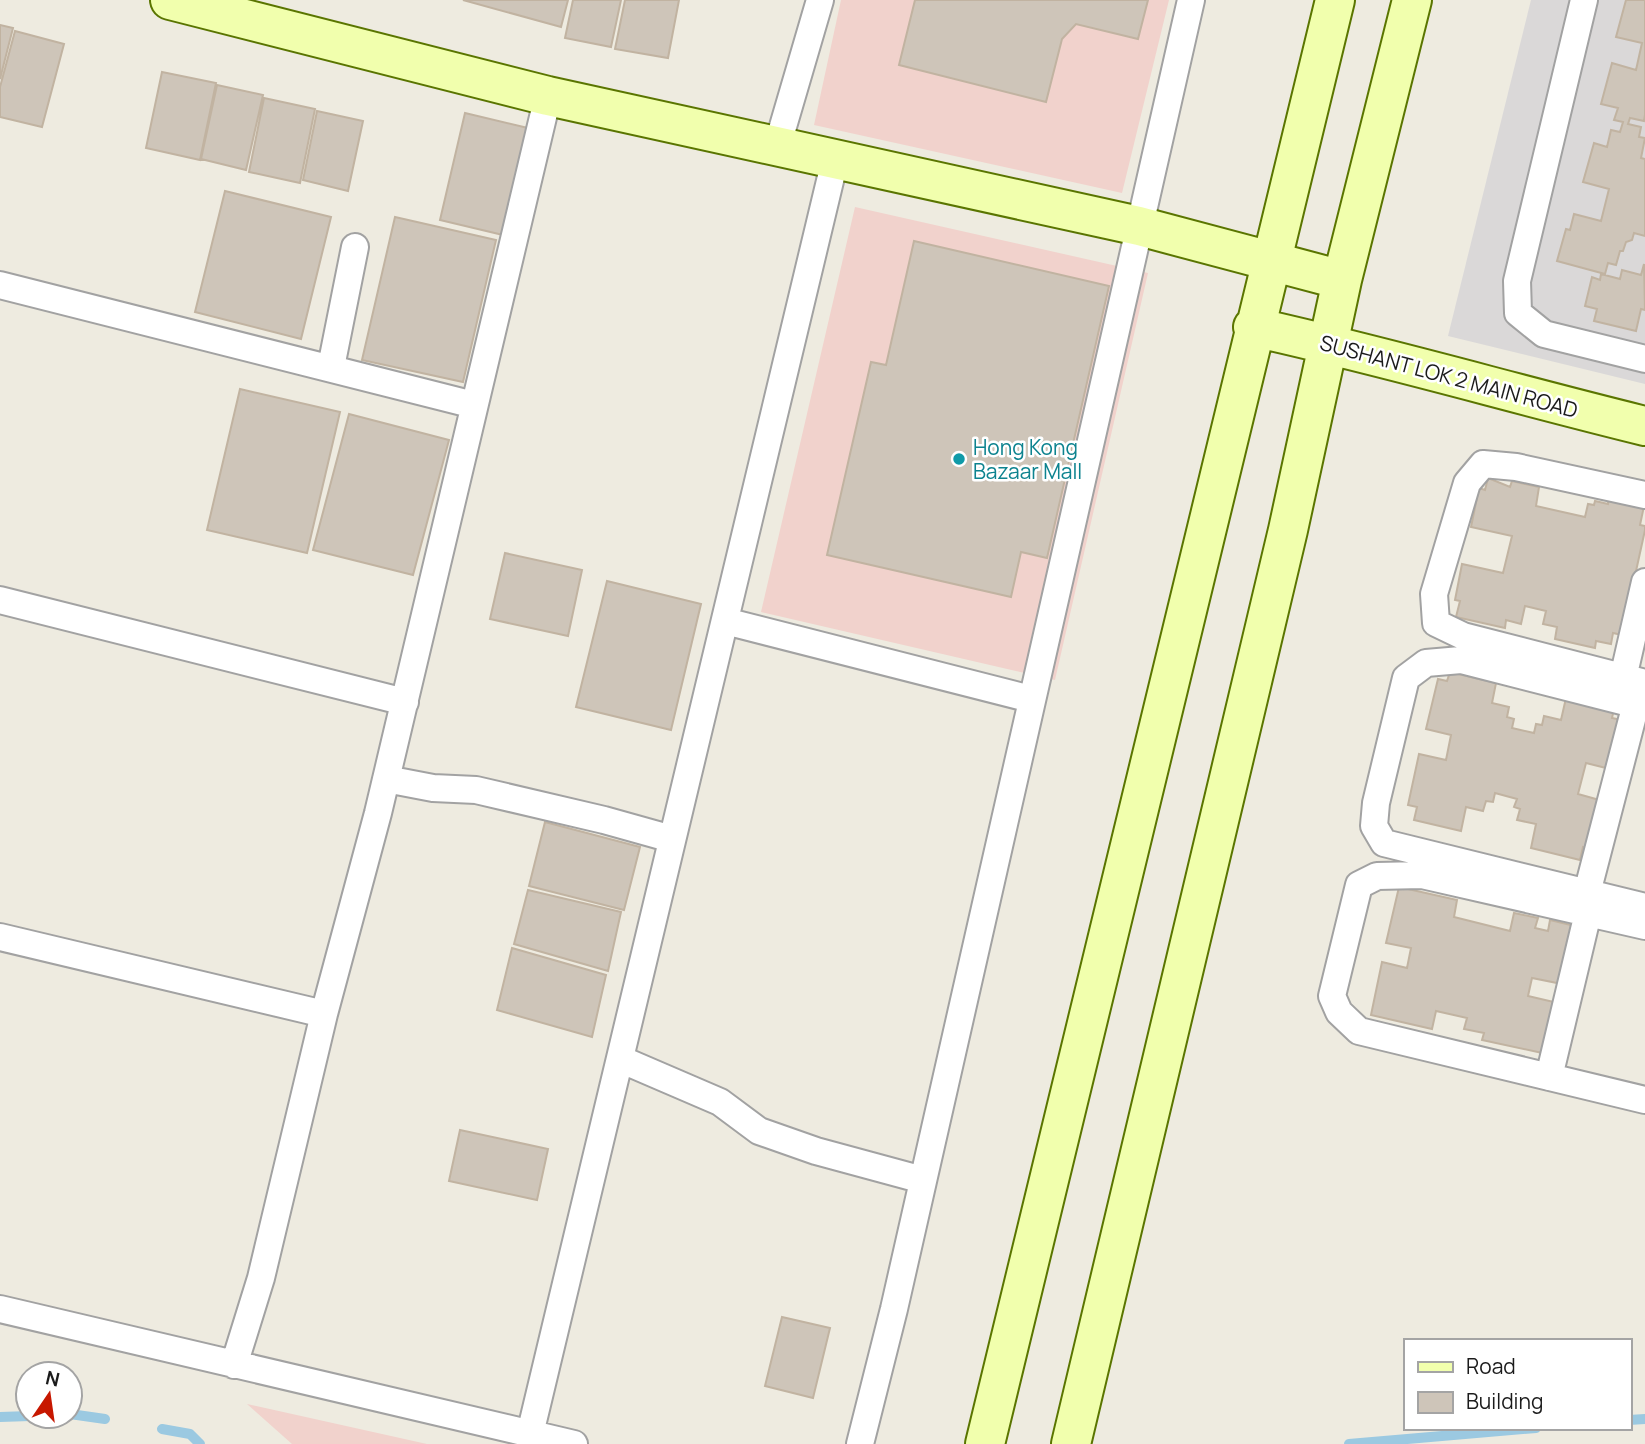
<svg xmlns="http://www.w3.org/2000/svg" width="1645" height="1444" viewBox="0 0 1645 1444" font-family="Manrope,sans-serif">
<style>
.residential{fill:#dad8d8}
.commercial{fill:#f1d2cc}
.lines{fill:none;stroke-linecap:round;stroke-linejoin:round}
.stream{stroke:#9bc9e1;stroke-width:10}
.building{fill:#cec5b9;stroke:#c1b3a1;stroke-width:2}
.street-casing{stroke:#a2a2a2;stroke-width:30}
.secondary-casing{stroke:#5a7500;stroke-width:42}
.street{stroke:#fff;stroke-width:26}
.secondary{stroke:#f1ffad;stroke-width:38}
.culture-dot{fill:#0f9aa8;stroke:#fff;stroke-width:2.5}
.labels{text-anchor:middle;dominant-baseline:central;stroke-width:5;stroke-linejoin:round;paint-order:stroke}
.street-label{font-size:21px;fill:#1b1b1b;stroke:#fff}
.culture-label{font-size:21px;fill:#0d838f;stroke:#fff;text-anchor:start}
</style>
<rect width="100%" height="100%" fill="#eeebe0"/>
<path class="residential" d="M1531 0H1645V384L1448 336Z"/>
<path class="commercial" d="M841 0H1169L1122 193 814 125Z
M855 207 1148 273 1055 680 761 612Z
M247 1404 427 1444H292Z"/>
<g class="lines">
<path class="stream" d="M70 1414 105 1419
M0 1417 30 1416
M1629 1420 1645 1419
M162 1429 190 1434 200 1444
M1349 1444 1536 1428"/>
</g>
<path class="building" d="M463 0H568L561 27Z
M573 0H621L611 47 565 38Z
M625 0H679L668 58 615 49Z
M915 0H1148L1138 39 1076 24 1062 39 1046 102 899 65Z
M1626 0H1645V115L1644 121 1630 118 1628 124 1641 127 1639 137 1645 138 1641 158 1645 159V236L1634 233 1632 240 1626 242 1623 251H1620L1616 265 1608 263 1605 274 1557 261 1566 229 1570 230 1574 214 1601 221 1609 189 1583 182 1594 143 1607 147 1611 130 1620 132 1623 122 1614 120 1618 108 1601 104 1612 63 1636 70 1642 43 1616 37Z
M0 25 13 28 0 79Z
M15 31 64 44 42 127 0 117V87Z
M162 72 216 83 200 160 146 148Z
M217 85 263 95 246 170 201 159Z
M264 98 315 109 300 183 249 172Z
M317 111 363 121 348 191 303 180Z
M465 113 528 128 503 235 440 220Z
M225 191 331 217 301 339 195 312Z
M395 217 496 240 463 382 362 360Z
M914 241 1109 286 1047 558 1021 552 1011 597 827 555 871 362 886 365Z
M1644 264 1645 310 1641 309 1636 331 1594 321 1597 309 1585 306 1592 277 1600 280 1601 274 1620 279 1622 270 1641 275Z
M240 389 340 412 307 553 207 530Z
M349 414 449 440 413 575 313 550Z
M1488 478 1510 487 1512 481 1539 487 1536 506 1585 517 1588 504 1594 505 1595 501 1608 504 1609 498 1644 506 1640 525 1645 526V530L1622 635 1613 633 1611 644 1596 641 1595 648 1555 639 1557 627 1543 624 1546 611 1525 606 1521 624 1506 620 1505 628 1456 617 1460 601 1455 600 1462 564 1503 573 1512 536 1471 527 1479 488 1485 490Z
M505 553 582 570 568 636 490 619Z
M607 581 701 604 671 730 576 707Z
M1450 672 1496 683 1492 703 1509 707 1507 717 1514 719 1512 728 1534 733 1536 724 1542 725 1544 716 1561 720 1566 698 1614 709 1612 718 1622 720 1610 769 1586 763 1578 794 1603 801 1591 849 1583 847 1580 860 1531 848 1536 824 1517 820 1520 809 1514 807 1517 799 1495 793 1493 802 1486 801 1483 811 1466 807 1461 831 1414 820 1417 807 1408 805 1419 754 1446 760 1451 735 1426 729 1438 679 1447 681Z
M545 822 640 847 624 910 529 886Z
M1399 887 1457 900 1454 917 1510 931 1514 913 1538 918 1535 928 1548 931 1550 920 1575 926 1562 984 1532 978 1528 996 1558 1003 1547 1054 1482 1040 1484 1033 1464 1029 1467 1018 1436 1011 1432 1029 1371 1015 1382 962 1407 968 1411 948 1386 943Z
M528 890 621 912 608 971 514 944Z
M512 948 606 975 592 1037 497 1010Z
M460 1130 548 1149 537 1200 449 1181Z
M782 1317 830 1328 813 1398 765 1386Z"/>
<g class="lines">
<defs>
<path id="street" d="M1584 0 1517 281 1518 313 1544 334 1645 359
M777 147 820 0
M0 285 474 405
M331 367 355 247
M1645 495 1516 467 1483 464 1467 483 1434 594 1436 623 1463 636 1645 683
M0 600 405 702
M725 621 1031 699
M1623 678 1645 582
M1645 707 1461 660 1426 663 1406 678 1376 803 1374 826 1384 843 1645 907
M386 779 433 788 476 790 604 820 672 839
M1587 893 1636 704
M1645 926 1422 875 1377 876 1359 885 1332 996 1339 1012 1359 1031 1645 1100
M0 937 324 1014
M620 1059 720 1102 759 1131 816 1151 923 1180
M1549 1077 1588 913
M0 1309 574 1444
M234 1365 261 1278 324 1014 378 813 548 96
M530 1434 835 160
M860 1444 894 1309 1191 0"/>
<path id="secondary" d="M170 0 548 96 1139 226 1342 280
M1253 327C1385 356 1514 394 1645 426
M985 1444 1335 0
M1071 1444 1288 530 1342 280 1412 0"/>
</defs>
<use href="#street" class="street-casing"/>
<use href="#secondary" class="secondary-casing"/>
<use href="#street" class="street"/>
<use href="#secondary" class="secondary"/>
</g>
<circle class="culture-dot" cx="959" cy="459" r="7"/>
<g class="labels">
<g class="street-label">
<text transform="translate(1449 376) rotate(15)">SUSHANT LOK 2 MAIN ROAD</text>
</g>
<g class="culture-label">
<text x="973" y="447">Hong Kong<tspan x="973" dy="24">Bazaar Mall</tspan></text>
</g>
</g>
<rect x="1404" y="1339" width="228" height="91" fill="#ffffff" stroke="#a4a4a4" stroke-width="2"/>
<rect x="1418" y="1362" width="35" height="10" fill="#f1ffad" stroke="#a4a4a4" stroke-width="2"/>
<text x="1466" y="1374" font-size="21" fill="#1b1b1b">Road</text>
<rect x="1418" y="1392" width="35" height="21" fill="#cec5b9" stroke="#a4a4a4" stroke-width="2"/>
<text x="1466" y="1409" font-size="21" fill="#1b1b1b">Building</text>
<g transform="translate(49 1395) rotate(13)"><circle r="33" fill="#ffffff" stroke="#a4a4a4" stroke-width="2"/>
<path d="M0-5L12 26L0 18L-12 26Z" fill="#c71700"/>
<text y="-10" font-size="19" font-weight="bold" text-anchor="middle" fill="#1b1b1b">N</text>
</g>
</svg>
